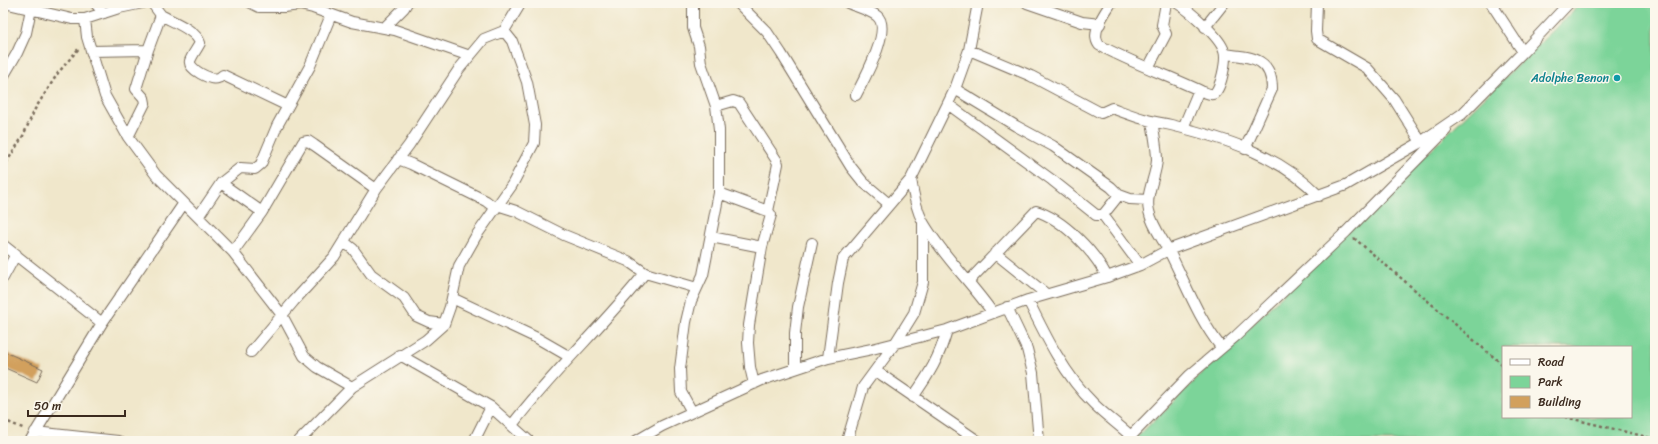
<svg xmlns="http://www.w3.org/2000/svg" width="1658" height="444" viewBox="0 0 1658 444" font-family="Sriracha,sans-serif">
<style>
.green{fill:#7cd499;stroke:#5c7f5c;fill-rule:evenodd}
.building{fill:#d2a05d}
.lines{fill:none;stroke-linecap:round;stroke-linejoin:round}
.street-casing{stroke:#7a6c5b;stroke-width:12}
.path{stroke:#7a6c5b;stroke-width:2.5;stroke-dasharray:3 3;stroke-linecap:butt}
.street{stroke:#fff;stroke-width:10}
.culture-dot{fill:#0f9aa8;stroke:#fbf7ec;stroke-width:1.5}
.labels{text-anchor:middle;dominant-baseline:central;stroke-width:3;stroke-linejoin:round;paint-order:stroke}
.culture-label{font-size:12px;fill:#0d838f;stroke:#fbf7ec;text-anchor:end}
</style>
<rect width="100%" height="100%" fill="#fbf7ec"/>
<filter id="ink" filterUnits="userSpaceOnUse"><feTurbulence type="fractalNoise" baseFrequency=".025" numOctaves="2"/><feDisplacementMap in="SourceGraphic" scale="8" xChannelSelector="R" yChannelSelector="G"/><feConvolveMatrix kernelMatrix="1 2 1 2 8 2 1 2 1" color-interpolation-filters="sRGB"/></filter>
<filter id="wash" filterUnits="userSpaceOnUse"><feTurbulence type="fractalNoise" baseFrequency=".012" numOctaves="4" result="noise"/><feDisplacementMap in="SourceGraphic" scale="16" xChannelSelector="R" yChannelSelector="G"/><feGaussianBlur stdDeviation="0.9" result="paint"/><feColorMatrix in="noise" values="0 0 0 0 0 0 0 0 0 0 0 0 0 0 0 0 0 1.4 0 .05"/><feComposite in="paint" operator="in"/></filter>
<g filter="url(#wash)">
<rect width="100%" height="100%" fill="#f0e7cb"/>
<path class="green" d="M1581 3H1655V441H1133ZM1503 347H1631V417H1503Z"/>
<g id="blocks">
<path class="building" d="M3 351 43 369 37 382 3 367Z"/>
</g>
</g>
<g filter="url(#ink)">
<use href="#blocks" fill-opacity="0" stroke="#7a6c5b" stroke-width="1"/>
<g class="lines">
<defs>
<path id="street" d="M4 3 72 19H85L119 8 143 3
M95 3 104 13
M251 3 259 7H284L300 5 313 8 352 22 395 30 470 56
M738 3 767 32 781 53 851 167 863 182 889 204
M848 3C857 7 869 10 877 16 893 29 863 81 856 95
M978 3 969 50 955 89 911 179C913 193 916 209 923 222 942 255 971 282 992 312
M1027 3 1082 22 1100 24
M1111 3C1104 14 1090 33 1099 45 1132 63 1167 75 1201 91
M1177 3C1190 11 1220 37 1224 51 1227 59 1221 91 1213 94 1209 95 1205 92 1201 91L1198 92 1183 128
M1317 3 1316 31 1317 39 1367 68 1394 99 1421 142
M1491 3 1523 52
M161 15C173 22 196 30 200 43 197 49 192 55 190 61 188 69 211 81 218 78 220 78 221 76 223 75L288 106
M85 19 87 37 105 96 128 137 156 175 233 252 282 315 304 356 317 367 352 387
M1205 27 1224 3
M384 28 404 8 407 3
M969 50 1031 76 1101 113 1112 108C1123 112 1133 116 1144 119 1153 122 1162 123 1171 125 1224 138 1280 155 1319 196
M91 51 148 50
M1225 54C1250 57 1272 57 1272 89L1245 149
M1148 68 1166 34 1162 25 1166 3
M3 77 17 53 26 33 31 9
M955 89 1016 126 1053 146 1111 187 1119 195
M949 105 1052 180 1096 215H1103L1119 195 1130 199 1148 200
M716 106 733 101 739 103 777 161 778 164 768 211
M1152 121C1154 134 1157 148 1157 160 1156 177 1145 194 1149 211 1152 226 1162 238 1169 251 1186 284 1198 318 1221 347
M128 137 145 103 144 98 136 89 148 50 161 15 152 3
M398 159 411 164 486 201 495 208
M221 183 262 212
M719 193 768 211 771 215 762 247 749 325 748 343 750 367 754 384
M497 205 516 211 564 235 628 261 645 273 697 288
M1103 215 1140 265
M198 217 221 183 240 168 255 169 261 164 277 126 310 66 331 15
M711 237 762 247
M344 242 353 249 371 274 404 298 416 316 429 322 444 324
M3 245 102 323
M233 252 262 212 303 142 308 141 314 145 376 189
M995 253 1046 294
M3 278 16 254
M969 281 1036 211C1063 219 1095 252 1107 277
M452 298 537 338 570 357
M1028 300C1045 335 1065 376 1094 404 1105 415 1119 425 1131 436
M1007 307 1027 349 1033 373 1039 441
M251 352 294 301 334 257 376 189 409 145 459 69 484 39 504 31
M400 355 491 407 529 441
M828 358 838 283 843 259 911 179
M795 368V333L798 307 812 243
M876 371 978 441
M913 397C930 373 939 358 947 330
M692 412 681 392 680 369 686 322 691 301 703 275 719 193V130L716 106 701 63 699 46 693 28V3
M512 425C553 371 603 326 645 273
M35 432 118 441
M30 441 102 323 184 203
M299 441 352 387 426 340 444 324 450 307 459 266 476 236 512 185 534 143 535 125 527 82 512 41 504 31 521 3
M474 441 491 407
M636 441 662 426 762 380 828 358 872 349 947 330 1028 300 1107 277 1140 265 1168 250 1346 185 1421 142 1462 114 1523 52 1569 3
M847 441 863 387 896 342 914 313 923 282V223
M1126 441 1190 375 1236 336 1346 232 1446 130"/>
</defs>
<use href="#street" class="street-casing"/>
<path class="path" d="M3 168 23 136 35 109 58 73 80 47
M1354 238 1503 365
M1565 417 1655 439
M3 420 25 429"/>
<use href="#street" class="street"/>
</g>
</g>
<circle class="culture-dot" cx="1617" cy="78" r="4"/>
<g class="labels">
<g class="culture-label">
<text x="1609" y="78">Adolphe Benon</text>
</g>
</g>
<rect width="1658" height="444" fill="none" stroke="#fbf7ec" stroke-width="16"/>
<rect x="1502" y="346" width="130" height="72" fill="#fbf7ec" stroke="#aea59a"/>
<rect x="1510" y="359" width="20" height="6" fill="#ffffff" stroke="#aea59a"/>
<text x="1538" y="366" font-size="12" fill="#3b2a1e">Road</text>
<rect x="1510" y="376" width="20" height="12" fill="#7cd499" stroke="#aea59a"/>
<text x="1538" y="386" font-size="12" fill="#3b2a1e">Park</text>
<rect x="1510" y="396" width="20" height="12" fill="#d2a05d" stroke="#aea59a"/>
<text x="1538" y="406" font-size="12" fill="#3b2a1e">Building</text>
<path d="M28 410v6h97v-6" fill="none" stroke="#3b2a1e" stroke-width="2"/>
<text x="34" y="410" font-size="12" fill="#3b2a1e" stroke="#fbf7ec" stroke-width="3" paint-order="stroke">50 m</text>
</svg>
